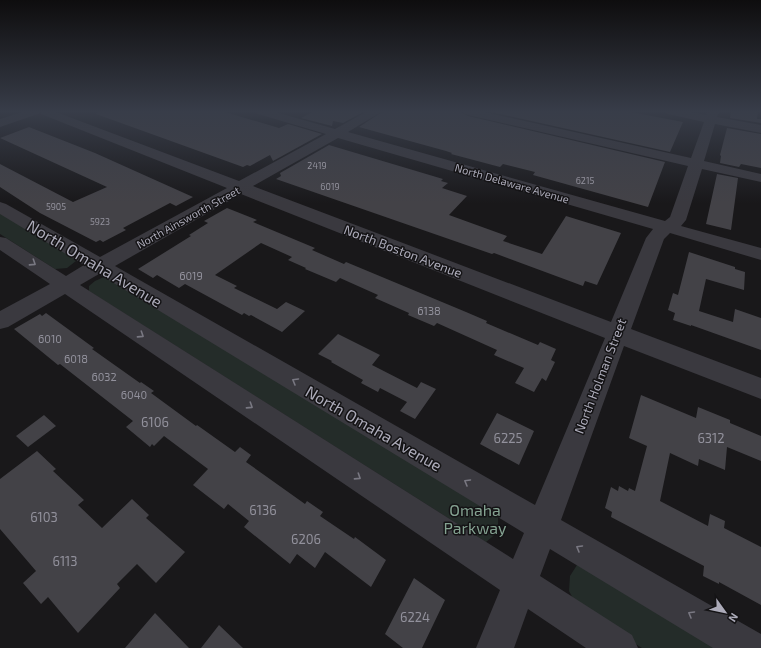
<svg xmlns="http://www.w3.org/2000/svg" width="761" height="648" viewBox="0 0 761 648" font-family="'Exo 2',sans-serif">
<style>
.green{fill:#242c29}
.building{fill:#434247}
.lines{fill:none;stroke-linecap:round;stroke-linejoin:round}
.minor{fill:#3a393f;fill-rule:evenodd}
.oneway{stroke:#797882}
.labels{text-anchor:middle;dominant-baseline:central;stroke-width:3;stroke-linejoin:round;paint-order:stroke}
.far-number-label{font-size:9px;fill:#92919c}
.far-street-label{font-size:11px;fill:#acabb9;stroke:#141315}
.number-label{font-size:11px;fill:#92919c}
.street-label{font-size:13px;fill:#acabb9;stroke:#141315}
.near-number-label{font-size:13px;fill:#92919c}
.near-street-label{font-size:16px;fill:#acabb9;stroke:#141315}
.near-park-label{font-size:16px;fill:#84a291;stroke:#141315}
</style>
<rect width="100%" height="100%" fill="#19181a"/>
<path class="green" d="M0 213 76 258V261L67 268 55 269 0 234Z
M104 277 111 278 498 515V532L486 542 89 291V286L95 281Z
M577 565 727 648H642L578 608 569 591 570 576Z"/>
<path class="building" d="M97 112H225L279 128 288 124 322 134 273 161 270 155 250 166 247 165 243 167 96 114Z
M313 112H363L343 123 333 121 332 126 301 118Z
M382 112H461L468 116 665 162 648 207 533 175 535 172 503 164 500 167 451 154 452 153 446 151 359 127Z
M491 112H631L683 122 670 152Z
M731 112H758L757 119H761V123L730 118Z
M29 127 95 153 193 197 176 206 170 203 123 228 126 230 103 242 100 240 96 242 40 213 0 187V164L73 202 107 187 0 138Z
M727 128 761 134V168L741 164 739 167 720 163 721 156 720 155Z
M329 145 443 179 441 181 448 183 442 188 467 196 449 215 507 236 503 241 542 254 566 216 621 233 597 285 585 281 583 286 494 253 492 254 276 179 281 176 280 173Z
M717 174 738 178 731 230 706 224Z
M227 208 257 220 253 222 315 248 312 250 344 264 346 262 466 312 487 321 486 323 538 345 540 342 556 349 551 360 555 362 546 381 542 378 534 392 515 383 524 368 494 355 497 350 437 323 434 326 408 315 409 313 375 298 378 295 340 278 336 282 305 269 306 268 288 260 292 257 261 243 215 275 237 286 234 288 277 309 286 302 305 311 282 332 251 315 249 316 244 313 242 315 185 284 179 288 157 275 153 278 138 269 191 236 189 235 208 223 204 221Z
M689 252 735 267V269L745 272 744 290 706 279 699 311 733 322 735 309 761 318V350L691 325V326L673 320 675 313 668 310 673 293 678 295Z
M46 313 94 348 92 349 140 383 141 382 154 391 151 393 196 426 197 425 235 452 240 447 251 455 246 462 305 504 307 501 323 512 320 516 354 539 355 537 386 560 371 587 325 552 315 568 297 554 290 564 244 527 249 521 228 504 224 509 193 485 208 469 164 436 154 446 152 444 150 447 126 427 133 421 60 364 58 365 14 329 40 314 42 316Z
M338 334 380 355 372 365 417 388 421 382 436 389 415 419 400 411 407 402 380 388 378 392 361 383 363 380 331 362 332 361 318 354Z
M641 395 696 418 698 407 730 420V423L761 436V461L727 447 725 470 699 459 698 466 670 453 660 501 708 526 710 514 725 521 724 528 761 547V605L719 582V584L703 576 704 566 611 517 612 512 605 508 611 487 618 491 619 486 628 491 629 488 635 491 647 446 629 438Z
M497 413 534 431 519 465 480 444Z
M44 415 56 426 28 447 16 436Z
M37 451 56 469 53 471 84 500 78 505 102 528 132 499 149 515 146 518 185 552 156 583 137 564 117 584 120 588 78 633 48 597 41 604 23 583 36 571 0 529V479Z
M414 578 445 600 422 648H403L385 634Z
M155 613 189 648H125Z
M219 625 243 648H201Z"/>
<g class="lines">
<path class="minor" d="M22 112H56L239 181 326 134 258 114 256 112H275L335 129 366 112H381L348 132 665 221 670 217 688 166 468 115 462 112H484L691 158 704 122 668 114 666 112H691L706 115 707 112H719L717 117 761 125V133L715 124 704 161 761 174V182L702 169 686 220 681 226 761 248V260L670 233 664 239 631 329 761 378V399L624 346 561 520 761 634V648H713L550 549 540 576 632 635 638 648H586L528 609 514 648H476L500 590 65 294 8 327 0 329V311L50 284 0 250V237L6 238 66 276 84 265 0 214V202L6 204 100 257 227 188 41 114 40 112 38 114 0 127V119ZM338 138 653 229 646 238 611 322 253 186ZM241 194 605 338 535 505 115 266ZM99 274 524 533 513 559 80 285Z"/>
</g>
<defs><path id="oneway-chevron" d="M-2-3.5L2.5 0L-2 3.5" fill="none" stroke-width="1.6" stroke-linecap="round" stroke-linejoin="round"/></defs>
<g class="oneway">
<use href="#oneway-chevron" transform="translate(33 263) rotate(33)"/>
<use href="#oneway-chevron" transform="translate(141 335) rotate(33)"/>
<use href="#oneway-chevron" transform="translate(295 381) rotate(-150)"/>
<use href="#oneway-chevron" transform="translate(250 406) rotate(33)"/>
<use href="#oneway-chevron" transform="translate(358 477) rotate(33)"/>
<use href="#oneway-chevron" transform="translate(467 482) rotate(-150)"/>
<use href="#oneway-chevron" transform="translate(579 548) rotate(-150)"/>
<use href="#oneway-chevron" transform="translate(691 614) rotate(-150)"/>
</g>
<linearGradient id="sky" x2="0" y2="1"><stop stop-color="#0e0d0e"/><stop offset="0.55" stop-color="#383d49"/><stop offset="1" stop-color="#383d49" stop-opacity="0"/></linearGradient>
<rect width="761" height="203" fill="url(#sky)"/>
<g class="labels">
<g class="far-number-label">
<text x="317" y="165">2419</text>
<text x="585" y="180">6215</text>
<text x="330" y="186">6019</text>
<text x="56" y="206">5905</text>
<text x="100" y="221">5923</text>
</g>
<g class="far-street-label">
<text transform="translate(512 183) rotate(16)">North Delaware Avenue</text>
<text transform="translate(188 217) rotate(-29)">North Ainsworth Street</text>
</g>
<g class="number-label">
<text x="191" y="275">6019</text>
<text x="429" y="310">6138</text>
<text x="50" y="338">6010</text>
<text x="76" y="358">6018</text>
<text x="104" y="376">6032</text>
<text x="134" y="394">6040</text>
</g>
<g class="street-label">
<text transform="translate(403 251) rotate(21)">North Boston Avenue</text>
<text transform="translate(600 376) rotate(-69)">North Holman Street</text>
</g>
<g class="near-number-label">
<text x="155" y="422">6106</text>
<text x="508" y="438">6225</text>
<text x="711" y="438">6312</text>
<text x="263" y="510">6136</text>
<text x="44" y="517">6103</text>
<text x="306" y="539">6206</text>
<text x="65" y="561">6113</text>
<text x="415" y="617">6224</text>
</g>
<g class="near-street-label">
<text transform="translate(95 263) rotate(31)">North Omaha Avenue</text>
<text transform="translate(374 428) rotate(30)">North Omaha Avenue</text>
</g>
<g class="near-park-label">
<text x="475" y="509">Omaha<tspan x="475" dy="18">Parkway</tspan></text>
</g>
</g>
<g transform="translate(725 612) rotate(123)" stroke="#141315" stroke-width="3" paint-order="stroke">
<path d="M0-3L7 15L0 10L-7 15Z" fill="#acabb9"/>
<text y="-6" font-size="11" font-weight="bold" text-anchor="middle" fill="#acabb9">N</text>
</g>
</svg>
